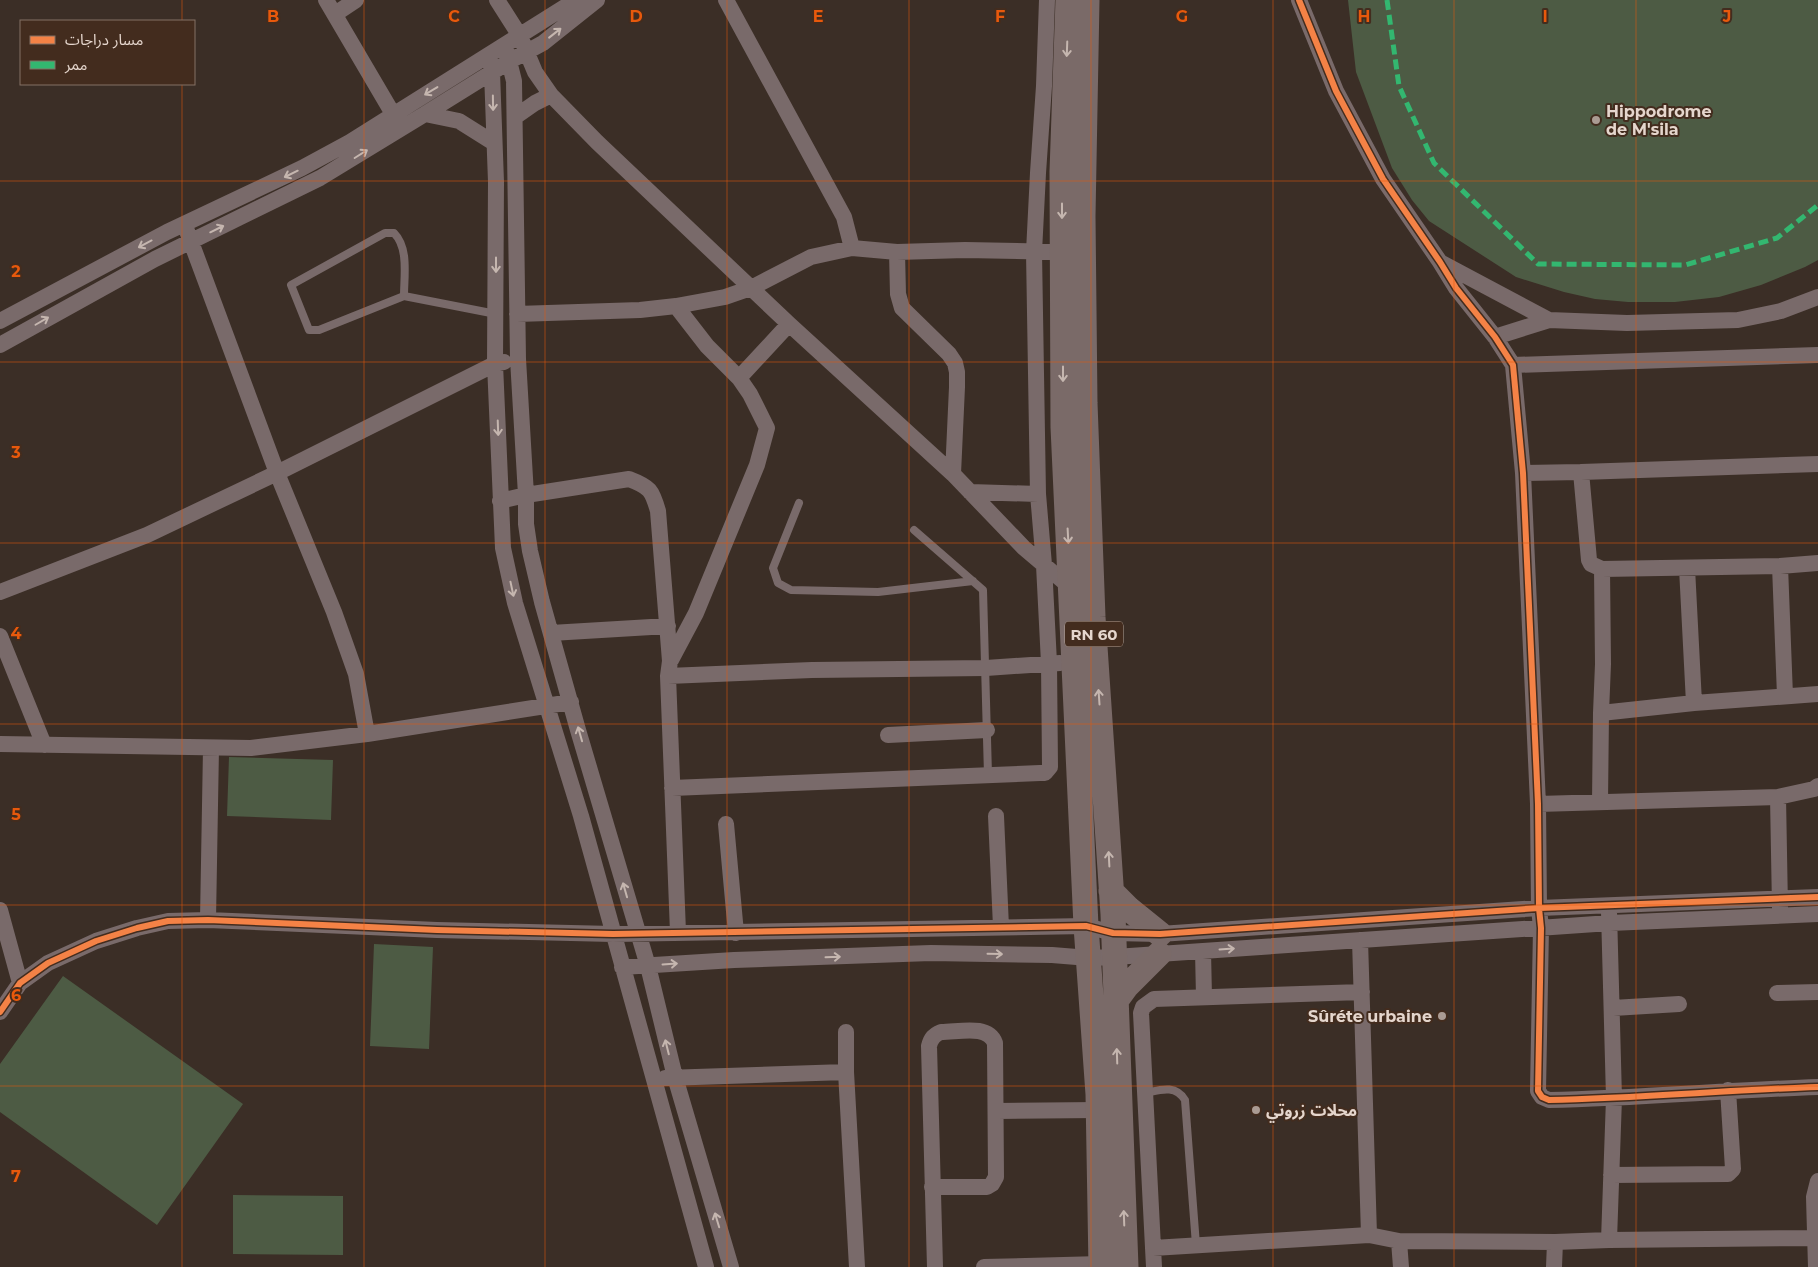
<svg xmlns="http://www.w3.org/2000/svg" width="1818" height="1267" viewBox="0 0 1818 1267" font-family="Montserrat,'Noto Sans Arabic',sans-serif">
<style>
.green{fill:#4d5b44}
.lines{fill:none;stroke-linecap:round;stroke-linejoin:round}
.lane{stroke:#796a6a;stroke-width:8}
.street{stroke:#796a6a;stroke-width:16}
.primary{stroke:#7a6a68;stroke-width:25}
.quiet{stroke:#33b770;stroke-width:5;stroke-dasharray:10 5;stroke-linecap:butt}
.cycleway-casing{stroke:#432c1e;stroke-width:9}
.cycleway{stroke:#f48246;stroke-width:6}
.oneway{stroke:#c5b6af}
.grid{fill:none;stroke:#e8590c;stroke-width:1;stroke-opacity:0.55}
.poi-dot{fill:#aa9b93;stroke:#432c1e;stroke-width:2}
.labels{text-anchor:middle;dominant-baseline:central;stroke-width:4;stroke-linejoin:round;paint-order:stroke}
.shield{fill:#432c1e;stroke:#b4a398;stroke-width:1}
.shield-label{font-size:15px;font-weight:bold;fill:#e5d6cd}
.poi-label{font-size:16px;font-weight:bold;fill:#e5d6cd;stroke:#432c1e;text-anchor:start}
.grid-label{font-size:16px;text-anchor:middle;font-weight:bold;fill:#e8590c;stroke:#432c1e;stroke-width:4;stroke-linejoin:round;paint-order:stroke}
</style>
<rect width="100%" height="100%" fill="#3b2e26"/>
<path class="green" d="M1348 0H1818V260L1805 267 1761 285 1719 297 1675 302H1628L1595 299 1564 292 1516 277 1429 221 1412 200 1392 168 1356 72Z
M229 757 333 760 331 820 227 816Z
M374 944 433 947 429 1049 370 1046Z
M63 976 243 1104 157 1225 0 1112V1064Z
M233 1195 343 1196V1255L233 1254Z"/>
<g class="lines">
<path class="lane" d="M404 296 319 330H309L291 285 385 233H394C409 248 404 276 404 296L496 314
M799 503 773 568 778 583 791 590 878 592 973 581
M914 530 983 590 988 775
M1145 1093C1160 1090 1175 1084 1185 1100L1196 1245"/>
<path class="street" d="M326 0 393 114
M497 0 520 36 535 72 551 95 597 142 789 324 953 474 1024 548 1070 587
M726 0 844 217 852 248
M1299 0 1336 91 1383 179 1440 262 1456 288 1495 337 1513 365 1523 473 1538 804 1539 908 1541 928 1538 1091 1542 1097 1549 1100C1639 1098 1728 1090 1818 1087
M335 14 356 0
M505 45 514 81 518 359 526 495V524L530 551 542 602 578 730 648 966 675 1077 731 1267
M489 55 492 72 496 182 495 364 503 548 515 603 581 816 706 1267
M425 114 510 61 543 43 597 0
M515 117 535 103 551 95
M187 231 277 473 334 612 356 674 367 734
M897 252 965 250 1062 252
M1440 262 1549 320
M517 314 640 310 676 306 725 297 751 288 811 257 852 248 897 252 898 294 902 308 949 354 955 363 957 372V387L953 474
M0 321 167 232 302 168 350 142 576 0
M1495 337 1549 320 1627 323 1738 320 1781 311 1818 297
M0 345 155 259 320 178 425 114 459 121 494 143
M1513 365 1818 355
M739 378 789 324
M1581 472 1818 464
M1523 473 1581 472 1589 560 1591 564 1602 569 1780 566 1818 563
M970 492 1038 494
M500 501 526 495 629 479C650 487 652 490 658 511L670 661 668 676 678 932
M1780 566 1785 696
M1687 568 1694 703
M0 592 147 535 277 473 495 364 504 362
M551 633 668 626
M0 636 44 745
M671 660 696 613 757 465 767 428 750 394 739 378 707 346 676 306
M668 676 812 670 986 668 1060 663
M1601 713 1603 664 1602 569
M888 735 987 730
M0 744 251 748 367 734 571 702
M672 788 1040 773H1045L1050 767 1049 663 1044 565 1038 494 1034 252 1038 173 1044 86 1047 0
M1600 802 1601 713 1694 703 1818 694
M1538 804 1778 797
M996 816 1001 927
M726 824 736 933
M1780 908 1778 797 1814 789 1818 786
M0 910 20 983
M1609 912 1614 1098 1609 1240 1815 1238
M208 920 211 748
M1203 951 1204 997
M622 967 734 960 931 953 1052 955 1089 958 1115 957 1610 923 1818 914
M1777 993 1818 992
M1613 1008 1679 1004
M0 1012 20 983 48 963 96 941 137 928 168 921 208 920 437 930 613 934 1086 926 1113 933 1160 934 1539 908 1818 897
M846 1032V1072L857 1267
M665 1078 846 1072
M997 1111 1098 1110
M1611 1175 1728 1174 1733 1169 1728 1090
M932 1187H987L992 1184 996 1177 995 1043C988 1024 959 1032 941 1032 934 1035 931 1038 929 1046L935 1267
M1369 1235 1399 1241 1555 1242 1609 1240
M1399 1241 1401 1267
M1153 1248 1369 1235 1360 940
M984 1267 1101 1264
M1154 1267 1141 1013 1143 1007 1154 999 1362 992
M1554 1267 1555 1242
M1816 1267 1814 1197 1818 1181"/>
<path class="primary" d="M1068 0 1062 172 1063 427 1086 926 1098 1094 1101 1267
M1087 0 1083 216 1085 403 1093 617 1113 914 1126 1267
M1111 891 1129 909 1160 934
M1115 1002 1126 987 1159 954"/>
<path class="quiet" d="M1387 0 1399 86 1434 163 1538 264 1685 265 1777 238 1818 205"/>
<defs>
<path id="cycleway" d="M1299 0 1336 91 1383 179 1440 262 1456 288 1495 337 1513 365 1523 473 1538 804 1539 908 1541 928 1538 1091 1542 1097 1549 1100C1639 1098 1728 1090 1818 1087
M0 1012 20 983 48 963 96 941 137 928 168 921 208 920 437 930 613 934 1086 926 1113 933 1160 934 1539 908 1818 897"/>
</defs>
<use href="#cycleway" class="cycleway-casing"/>
<use href="#cycleway" class="cycleway"/>
</g>
<defs><path id="oneway-shaft" d="M-6 0H5M1.5-3L5.5 0L1.5 3" fill="none" stroke-width="1.6" stroke-linecap="round" stroke-linejoin="round" transform="scale(1.25)"/></defs>
<g class="oneway">
<use href="#oneway-shaft" transform="translate(555 33) rotate(-38)"/>
<use href="#oneway-shaft" transform="translate(1067 49) rotate(92)"/>
<use href="#oneway-shaft" transform="translate(431 91) rotate(149)"/>
<use href="#oneway-shaft" transform="translate(493 103) rotate(89)"/>
<use href="#oneway-shaft" transform="translate(361 154) rotate(-32)"/>
<use href="#oneway-shaft" transform="translate(291 174) rotate(154)"/>
<use href="#oneway-shaft" transform="translate(1062 211) rotate(90)"/>
<use href="#oneway-shaft" transform="translate(217 229) rotate(-26)"/>
<use href="#oneway-shaft" transform="translate(145 244) rotate(152)"/>
<use href="#oneway-shaft" transform="translate(496 265) rotate(90)"/>
<use href="#oneway-shaft" transform="translate(42 321) rotate(-30)"/>
<use href="#oneway-shaft" transform="translate(1063 374) rotate(90)"/>
<use href="#oneway-shaft" transform="translate(498 428) rotate(88)"/>
<use href="#oneway-shaft" transform="translate(1068 536) rotate(87)"/>
<use href="#oneway-shaft" transform="translate(512 589) rotate(78)"/>
<use href="#oneway-shaft" transform="translate(1099 697) rotate(-94)"/>
<use href="#oneway-shaft" transform="translate(580 734) rotate(-106)"/>
<use href="#oneway-shaft" transform="translate(1109 859) rotate(-93)"/>
<use href="#oneway-shaft" transform="translate(625 890) rotate(-106)"/>
<use href="#oneway-shaft" transform="translate(1227 949) rotate(-4)"/>
<use href="#oneway-shaft" transform="translate(995 954) rotate(1)"/>
<use href="#oneway-shaft" transform="translate(833 957) rotate(-2)"/>
<use href="#oneway-shaft" transform="translate(670 964) rotate(-4)"/>
<use href="#oneway-shaft" transform="translate(667 1047) rotate(-104)"/>
<use href="#oneway-shaft" transform="translate(1117 1056) rotate(-92)"/>
<use href="#oneway-shaft" transform="translate(1124 1218) rotate(-92)"/>
<use href="#oneway-shaft" transform="translate(717 1220) rotate(-107)"/>
</g>
<path class="grid" d="M182 0V21M364 0V1267M545 0V1267M727 0V1267M909 0V1267M1091 0V1267M1273 0V1267M1454 0V1267M1636 0V1267M182 84V1267M0 181H1818M0 362H1818M0 543H1818M0 724H1818M0 905H1818M0 1086H1818"/>
<g class="poi-dot">
<circle cx="1596" cy="120" r="5"/>
<circle cx="1442" cy="1016" r="5"/>
<circle cx="1256" cy="1110" r="5"/>
</g>
<g class="labels">
<rect class="shield" x="1065" y="621.5" width="58" height="25" rx="4"/>
<g class="shield-label">
<text x="1094" y="634">RN 60</text>
</g>
<g class="poi-label">
<text x="1606" y="111">Hippodrome<tspan x="1606" dy="18">de M'sila</tspan></text>
<text x="1432" y="1016" text-anchor="end">Sûréte urbaine</text>
<text x="1266" y="1110">محلات زروتي</text>
</g>
</g>
<g class="grid-label">
<text x="273" y="22">B</text>
<text x="454" y="22">C</text>
<text x="636" y="22">D</text>
<text x="818" y="22">E</text>
<text x="1000" y="22">F</text>
<text x="1182" y="22">G</text>
<text x="1364" y="22">H</text>
<text x="1545" y="22">I</text>
<text x="1727" y="22">J</text>
<text x="16" y="277">2</text>
<text x="16" y="458">3</text>
<text x="16" y="639">4</text>
<text x="16" y="820">5</text>
<text x="16" y="1001">6</text>
<text x="16" y="1182">7</text>
</g>
<rect x="20" y="20" width="175" height="65" fill="#432c1e" stroke="#847064"/>
<rect x="30" y="36" width="25" height="8" fill="#f48246" stroke="#847064"/>
<text x="65" y="45" font-size="15" fill="#e5d6cd">مسار دراجات</text>
<rect x="30" y="61" width="25" height="8" fill="#33b770" stroke="#847064"/>
<text x="65" y="70" font-size="15" fill="#e5d6cd">ممر</text>
</svg>
